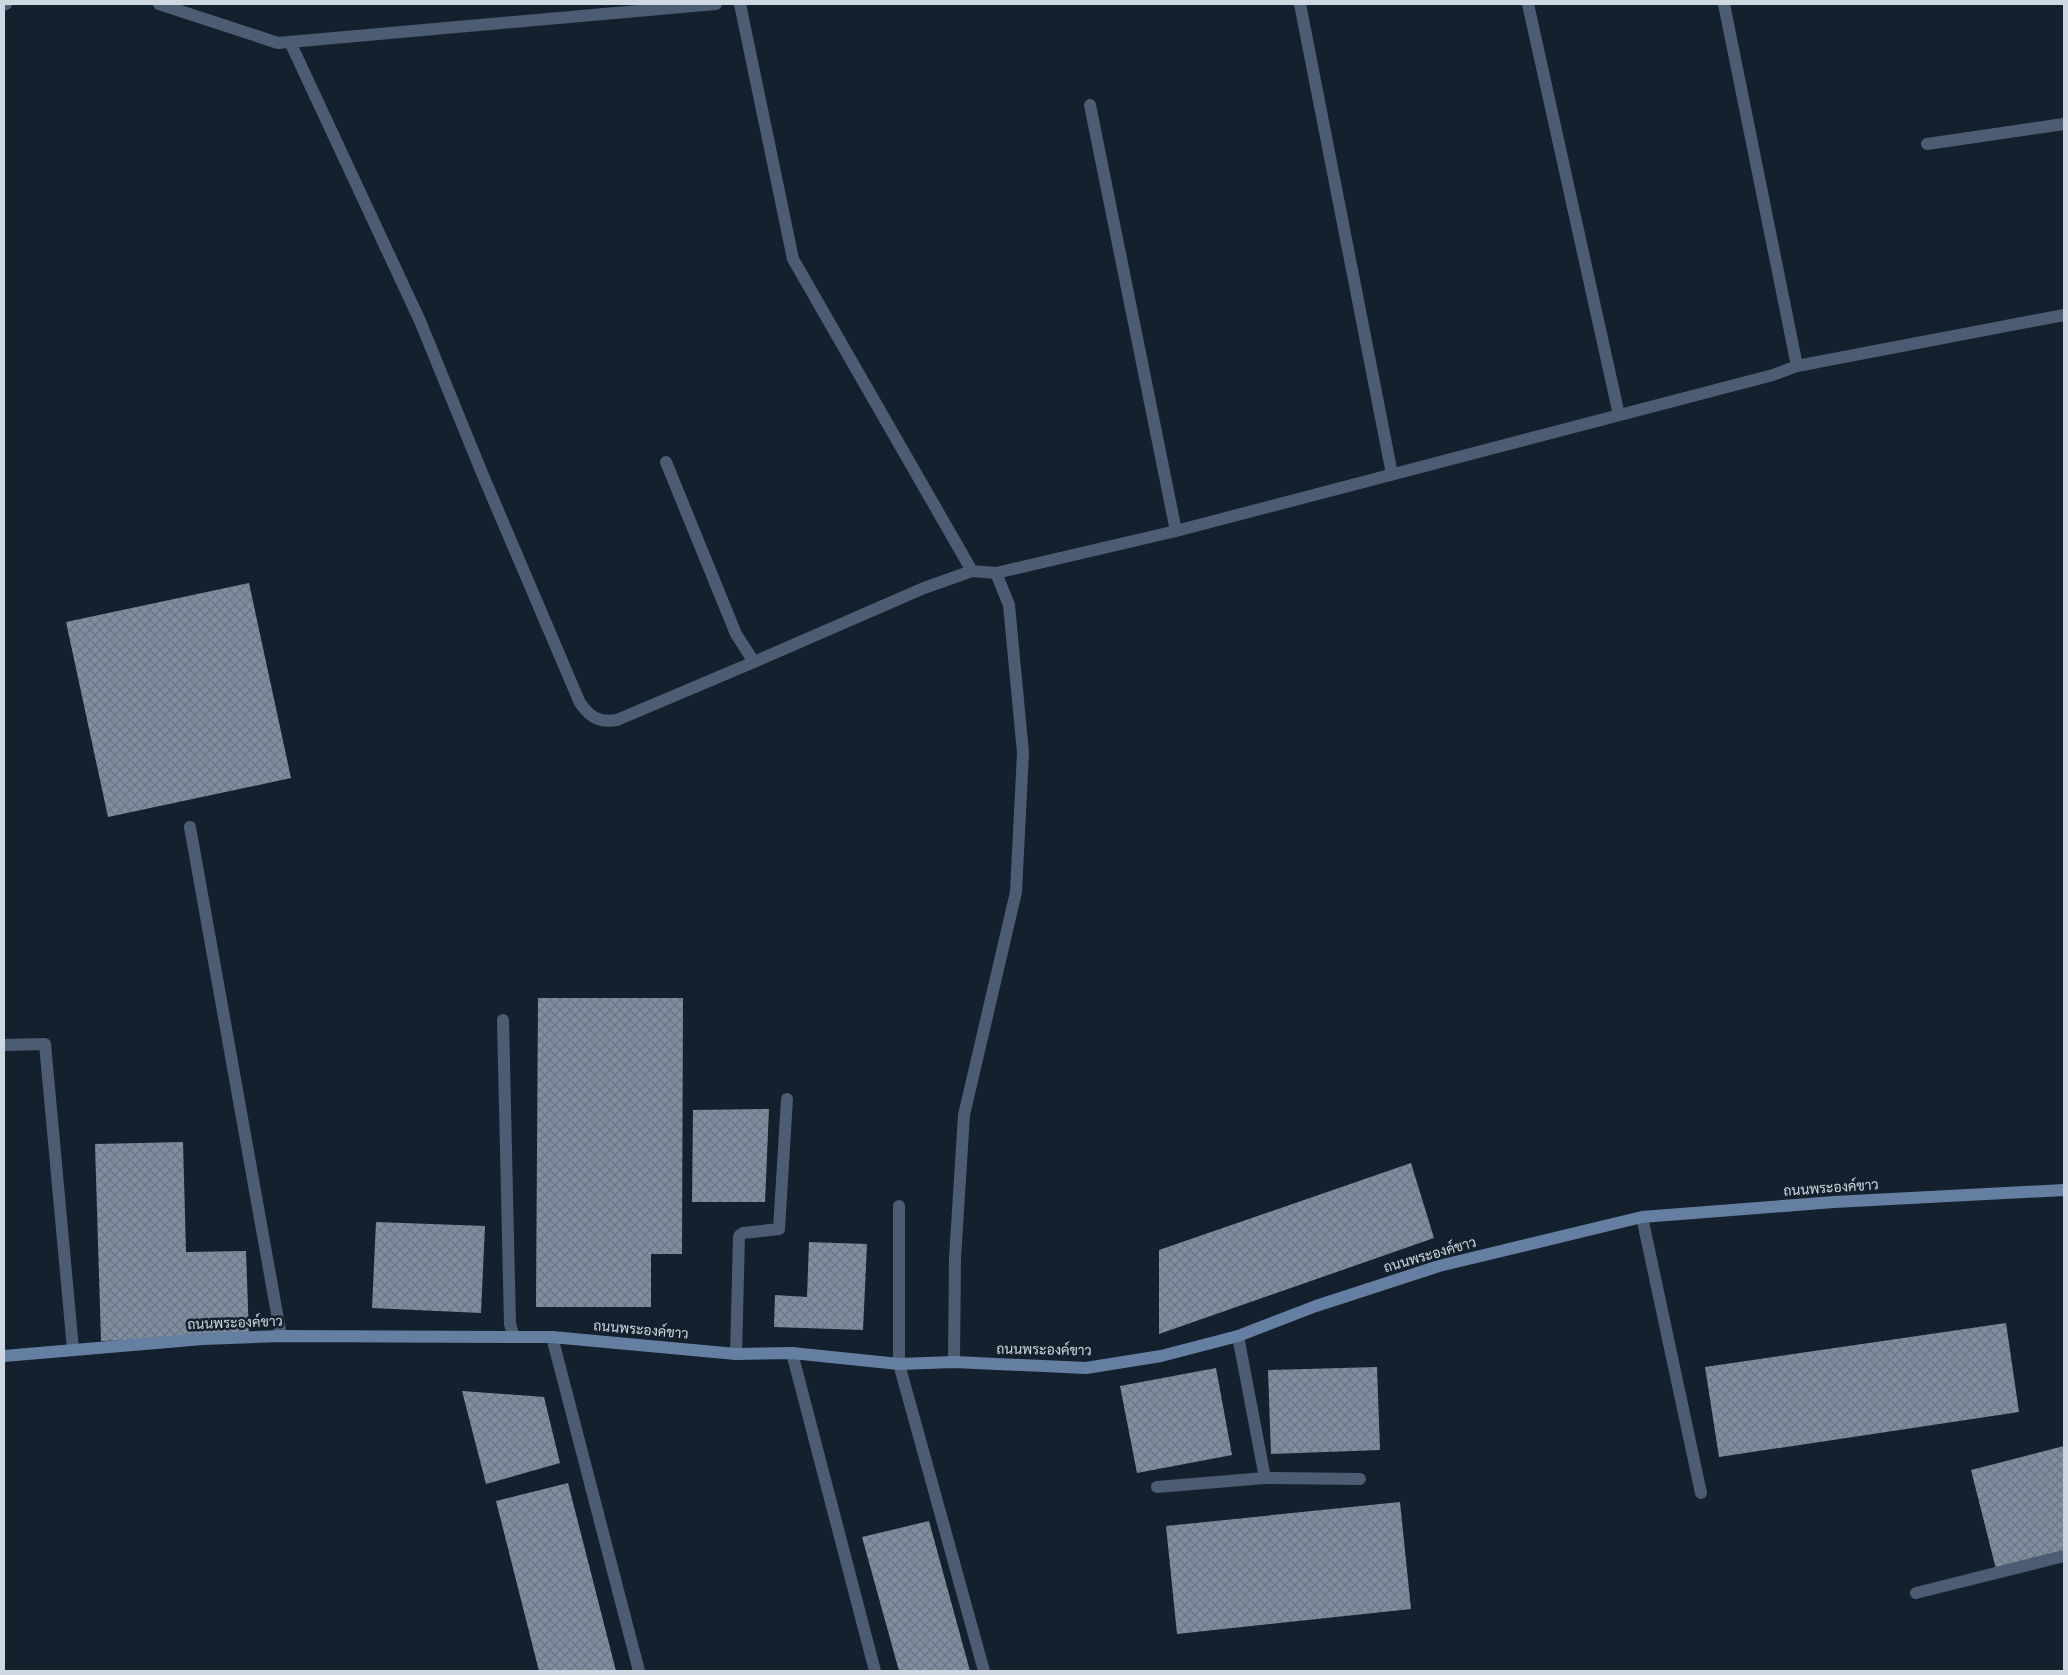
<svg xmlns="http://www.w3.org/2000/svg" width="2068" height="1675" viewBox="0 0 2068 1675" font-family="Rubik,Sarabun,sans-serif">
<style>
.building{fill:url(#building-cross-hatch)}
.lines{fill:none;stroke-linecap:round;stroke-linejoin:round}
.lane{stroke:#4c5c72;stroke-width:12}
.street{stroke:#4c5c72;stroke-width:12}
.secondary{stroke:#647fa2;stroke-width:12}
.labels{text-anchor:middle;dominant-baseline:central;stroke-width:5;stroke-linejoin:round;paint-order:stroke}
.street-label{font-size:14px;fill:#cfd7e0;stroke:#15202e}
</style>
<defs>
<pattern id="building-cross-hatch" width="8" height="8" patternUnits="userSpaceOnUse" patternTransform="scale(1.25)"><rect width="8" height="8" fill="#7f8d9e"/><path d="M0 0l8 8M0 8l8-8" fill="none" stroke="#6c7683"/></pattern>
</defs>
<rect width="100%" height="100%" fill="#15202e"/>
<path class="building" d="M249 583 291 778 108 817 66 622Z
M538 998H683L682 1254H651V1307H536Z
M769 1109 765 1202H692L693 1110Z
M183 1142 186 1252 246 1251 249 1336 101 1341 95 1144Z
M1411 1163 1434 1238 1159 1334V1250Z
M376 1222 485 1226 481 1313 372 1308Z
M809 1242 867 1244 863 1330 774 1327 775 1295 807 1297Z
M2006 1323 2019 1412 1719 1457 1705 1367Z
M1377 1367 1380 1450 1271 1454 1268 1370Z
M1216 1368 1232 1455 1137 1473 1120 1386Z
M462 1391 544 1397 560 1463 486 1484Z
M2064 1446V1551L1996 1569 1971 1470Z
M568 1483 616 1671H539L496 1501Z
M1400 1502 1411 1609 1177 1634 1166 1526Z
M929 1521 970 1671H899L862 1537Z"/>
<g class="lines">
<path class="lane" d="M190 827 281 1336
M503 1020 510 1324 514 1337
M899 1206V1364L984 1671
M1642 1217 1701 1493
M1238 1336 1265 1478
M736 1354 739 1236 743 1233 779 1229 787 1099
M1157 1487 1265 1478 1360 1479
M1916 1593 2064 1556"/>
<path class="street" d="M159 4 278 43 716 4
M740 4 793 259 972 571
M1300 4 1392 474
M1528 4 1619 415
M1724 4 1797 366
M4 5 6 4
M290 42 420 321 482 473 580 703C590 717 599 723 617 720L754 662
M1090 105 1176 531
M1927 144 2064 124
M666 462 736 634 754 662 924 588 972 571 996 573
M4 1045 45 1044 73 1349
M552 1337 639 1671
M792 1353 875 1671
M954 1362 955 1258 964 1115 1016 892 1023 753 1009 605 996 573 1176 531 1773 375 1797 366 2064 315"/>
<path class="secondary" d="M4 1356 203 1339 281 1336 514 1337H552L736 1354 792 1353 899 1364 954 1362 1086 1368 1161 1356 1238 1336 1316 1306 1439 1266 1642 1217 1834 1202 2064 1190"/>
</g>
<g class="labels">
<g class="street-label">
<text transform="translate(1831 1188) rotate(-4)">ถนนพระองค์ขาว</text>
<text transform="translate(1430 1255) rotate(-16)">ถนนพระองค์ขาว</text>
<text transform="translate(235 1323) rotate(-2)">ถนนพระองค์ขาว</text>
<text transform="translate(641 1330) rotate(5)">ถนนพระองค์ขาว</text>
<text transform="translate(1044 1350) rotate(1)">ถนนพระองค์ขาว</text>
</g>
</g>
<rect width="2068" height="1675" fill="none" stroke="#cfd7e0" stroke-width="10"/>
</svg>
